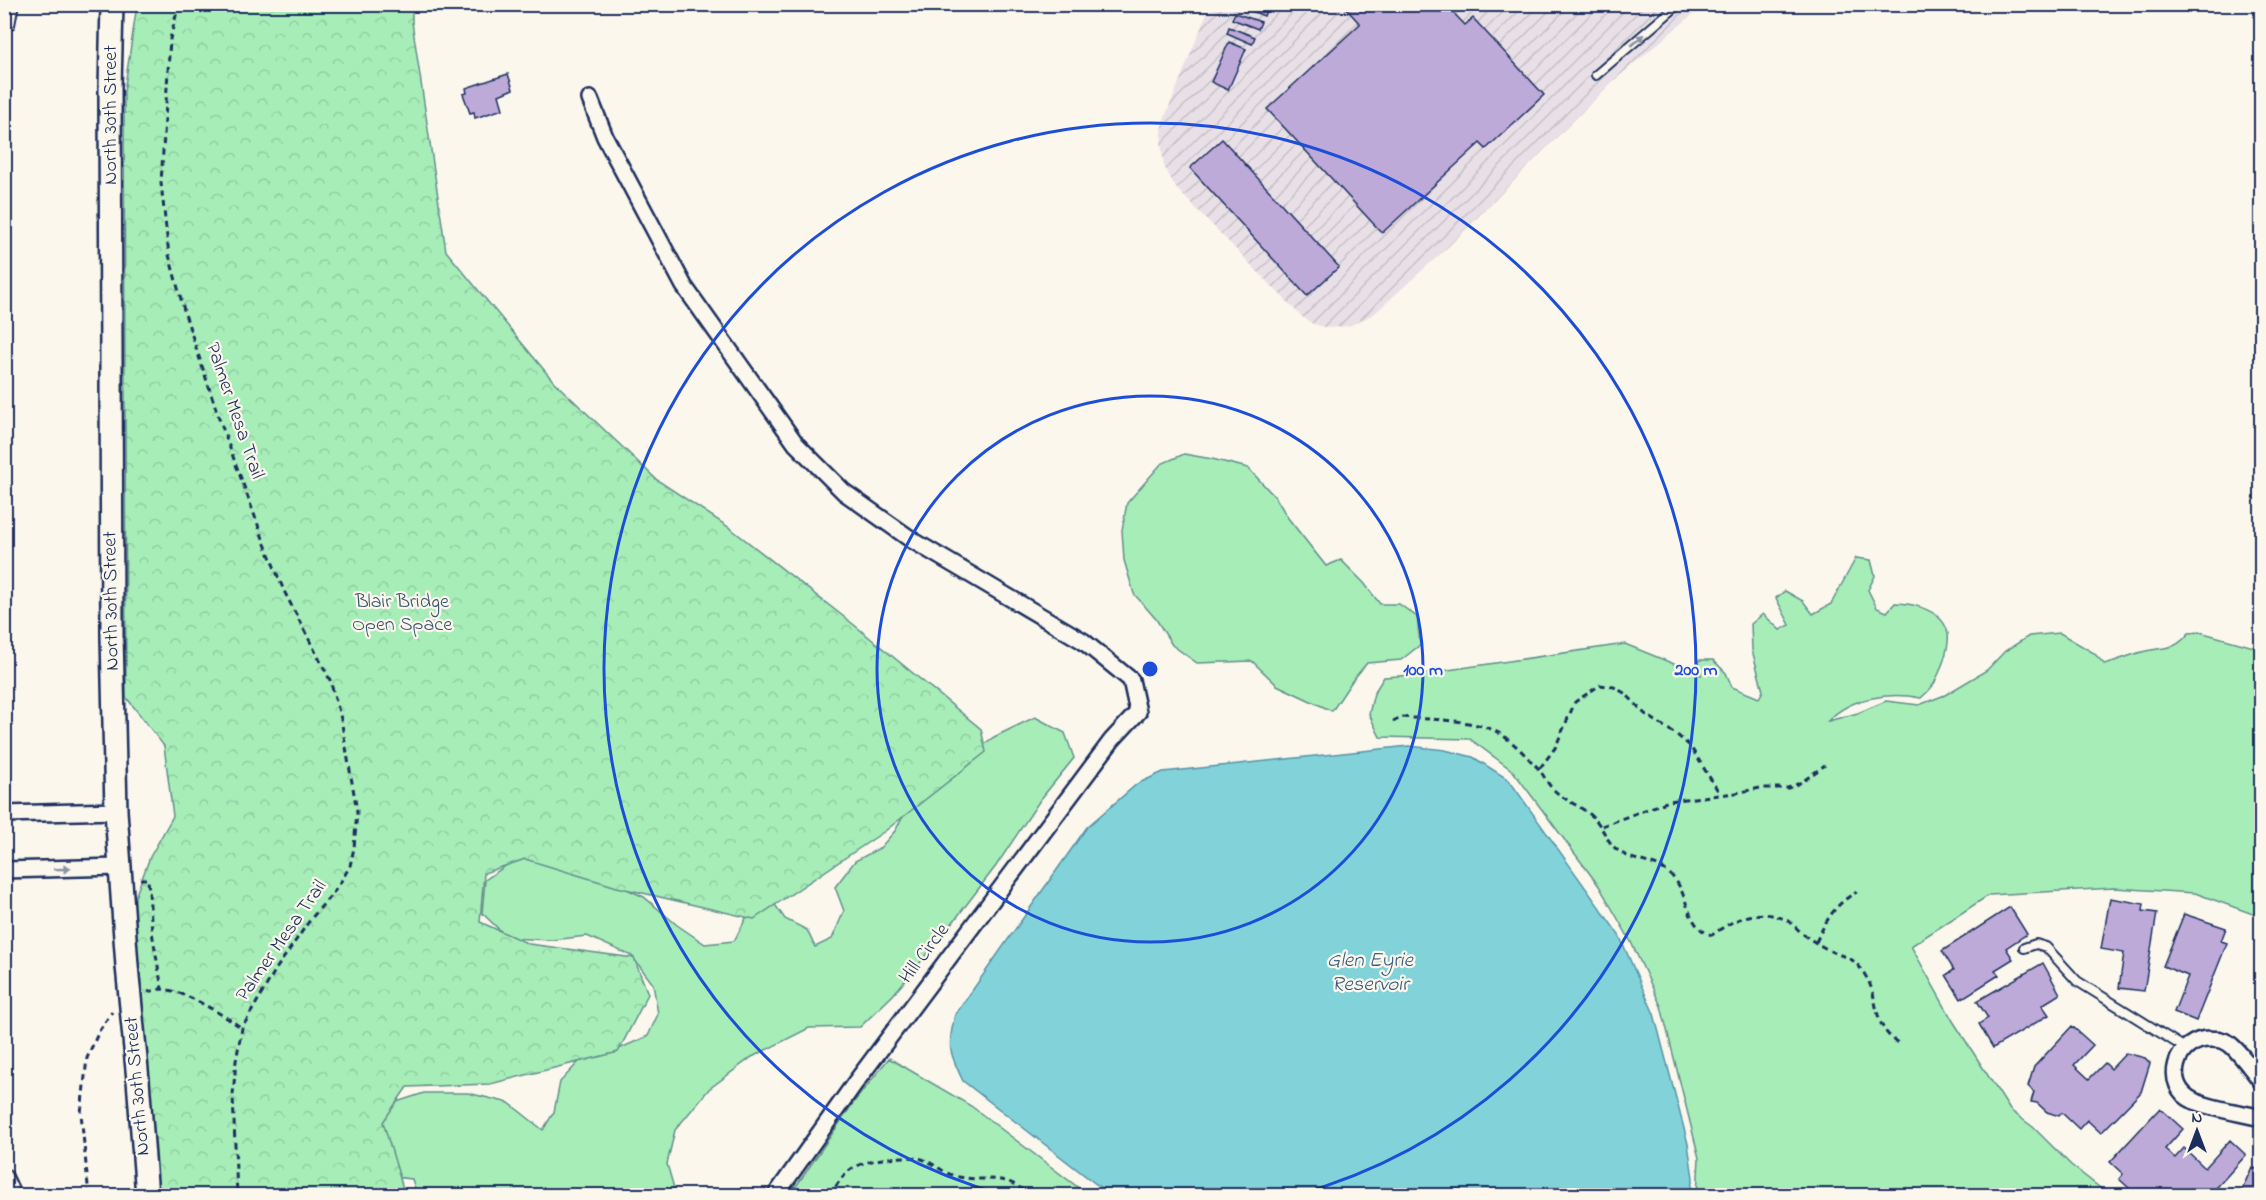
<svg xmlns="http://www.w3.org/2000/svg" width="2266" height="1200" viewBox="0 0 2266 1200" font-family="'Indie Flower',sans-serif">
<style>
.industrial{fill:url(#industrial-furrows)}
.grass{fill:#a7edb8;stroke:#618e8b;stroke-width:1.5}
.forest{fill:url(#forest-crowns);stroke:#618e8b;stroke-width:1.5}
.water{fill:#81d3d9;stroke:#5891a8;stroke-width:1.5}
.building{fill:#bdaad9;stroke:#1b2f5e;stroke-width:1.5}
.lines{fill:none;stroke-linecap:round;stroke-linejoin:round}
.lane-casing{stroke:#1b2f5e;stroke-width:12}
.street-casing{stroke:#1b2f5e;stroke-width:20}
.secondary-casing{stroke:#1b2f5e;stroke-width:26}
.path{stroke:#1b2f5e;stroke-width:3;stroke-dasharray:6 4.5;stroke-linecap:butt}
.lane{stroke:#fbf7ec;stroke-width:8}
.street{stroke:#fbf7ec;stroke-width:15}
.secondary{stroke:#fbf7ec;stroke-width:21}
.secondary-bridge-casing{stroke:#1b2f5e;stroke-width:26;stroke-linecap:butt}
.secondary-bridge{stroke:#fbf7ec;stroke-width:21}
.oneway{fill:#8b93a5}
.ring{fill:none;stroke:#1d4ed8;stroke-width:3}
.labels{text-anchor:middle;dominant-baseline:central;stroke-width:4.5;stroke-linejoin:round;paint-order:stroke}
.street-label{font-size:20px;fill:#1b2f5e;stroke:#fbf7ec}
.park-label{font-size:20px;fill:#375570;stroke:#fbf7ec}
.water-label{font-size:21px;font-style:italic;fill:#34587d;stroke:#fbf7ec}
.centre{fill:#1d4ed8;stroke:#fbf7ec;stroke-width:3}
.ring-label{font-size:18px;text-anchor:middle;font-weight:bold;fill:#1d4ed8;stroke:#fbf7ec;stroke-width:4.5;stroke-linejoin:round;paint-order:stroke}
</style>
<defs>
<pattern id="industrial-furrows" width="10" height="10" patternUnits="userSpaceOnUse" patternTransform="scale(1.5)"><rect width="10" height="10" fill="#e8e0e6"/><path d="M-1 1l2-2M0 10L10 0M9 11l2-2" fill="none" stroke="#c6c0c8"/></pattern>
<pattern id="forest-crowns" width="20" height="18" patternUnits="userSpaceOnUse" patternTransform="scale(1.5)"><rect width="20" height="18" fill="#a7edb8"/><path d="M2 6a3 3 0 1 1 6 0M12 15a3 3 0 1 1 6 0" fill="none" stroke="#8fcca1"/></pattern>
</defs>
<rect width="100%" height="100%" fill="#fbf7ec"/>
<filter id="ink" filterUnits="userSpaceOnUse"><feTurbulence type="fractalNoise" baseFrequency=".0167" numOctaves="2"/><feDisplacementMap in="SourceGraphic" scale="12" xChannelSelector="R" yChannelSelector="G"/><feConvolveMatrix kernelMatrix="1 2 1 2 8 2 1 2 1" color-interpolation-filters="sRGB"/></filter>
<g filter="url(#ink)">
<path class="industrial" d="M1217 5H1704L1612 82 1449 246 1374 314 1349 326 1328 328 1313 324 1301 316 1176 188 1164 166 1161 143 1163 122 1207 13Z"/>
<path class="grass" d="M1184 454 1212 459 1248 468 1276 498 1288 518 1326 566 1341 560 1364 583 1380 604H1399L1417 617 1420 645 1401 660 1367 663 1352 681 1332 711 1277 685 1252 661 1197 663 1172 645 1156 619 1134 594 1124 560 1122 530 1127 503 1161 464Z
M1856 558 1871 560 1875 576 1868 590 1877 608 1887 612 1895 603C1914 603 1944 611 1948 634 1950 648 1940 672 1934 684 1931 689 1925 694 1921 698 1889 692 1850 697 1828 721L1858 713 1886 701 1919 705 1945 695 1987 670 2005 651 2029 636 2060 633 2094 653 2104 664C2120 660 2136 652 2151 650 2169 647 2176 649 2189 633L2200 632 2261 649V917L2195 893 2114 888 1989 895 1911 946 1953 1021 2010 1110 2033 1127 2071 1165 2109 1195H1697L1699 1158 1661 1006 1630 940 1599 886 1513 771 1470 739 1380 737 1369 714 1374 693 1384 677 1414 675 1625 644 1701 675 1698 660H1713L1726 673 1732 687 1759 698 1763 691 1752 650 1751 624 1763 614 1780 630 1790 625 1776 598 1785 591 1803 601 1813 614 1831 604Z
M1035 717 1065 733 1074 758 1040 800 996 866 944 934 893 995 860 1027 809 1028 752 1057 709 1089 675 1130 667 1164 676 1195H417L412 1179 383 1176 366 1112 424 1093H468L509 1103 543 1130 554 1112 560 1082 587 1053 621 1048 648 1036 658 1014 653 984 632 956 587 936 552 940 508 938 482 913 485 880 507 865 539 854 601 877 644 897 677 925 705 944 734 941 746 918 743 885 769 896 785 919 807 930 815 947 832 939 844 911 835 887 855 861 880 848 895 831 916 793 994 737Z
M889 1058 971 1106 1088 1195H790L854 1102Z"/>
<path class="forest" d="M137 5H412V22L446 251 554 382 657 480 730 528 853 624 981 729 986 752 885 831 754 919 617 887 525 859 484 873 480 922 529 944 634 958 648 994 618 1052 490 1084 407 1087 383 1122 405 1195H157L144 1088 134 900 150 857 173 816 164 746 126 697 124 92Z"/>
<path class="water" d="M1409 746 1445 750 1473 757 1509 780 1619 935 1654 1014 1688 1144 1693 1178 1689 1195H1110L963 1081C949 1052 947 1047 955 1015L1087 827 1137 784 1163 772Z"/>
<path class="building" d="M1245 4H1255L1267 9 1264 16 1244 8Z
M1342 4H1445L1465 25 1473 18 1544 95 1486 149 1480 143 1382 233 1267 109 1360 24Z
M1235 13 1261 22 1258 29 1232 19Z
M1229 27 1255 37 1252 44 1227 33Z
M1229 42 1246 49 1228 90 1211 82Z
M508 74 513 89 499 95 503 109 475 118 474 112 470 113 463 94 467 93 466 88Z
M1222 139 1339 267 1307 296 1190 168Z
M2110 898 2144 904 2143 911 2157 913 2144 991 2119 988 2124 953 2101 949Z
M2010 907 2027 934 2006 948 2013 959 1995 970 1999 975 1961 999 1946 975 1954 970 1942 951Z
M2184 914 2226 928 2221 941 2227 943 2196 1021 2174 1012 2188 976 2163 966Z
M2043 963 2060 994 2042 1005 2049 1015 1993 1048 1979 1024 1988 1018 1977 1001Z
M2072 1026 2093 1045 2074 1065 2089 1079 2105 1063 2111 1069 2126 1053 2145 1058 2150 1063 2141 1092 2101 1133 2087 1120 2079 1129 2062 1113 2059 1116 2047 1112 2037 1103 2031 1102 2034 1092 2028 1086 2034 1067Z
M2160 1108 2183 1129 2165 1149 2175 1158 2184 1148 2205 1168 2230 1140 2246 1155 2209 1196H2138L2119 1179 2123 1174 2110 1162Z
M2252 1167 2262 1171V1196H2239Z"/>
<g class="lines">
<defs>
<path id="lane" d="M4 29 10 25 14 4
M1596 75 1679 4
M2024 948 2036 944 2046 947 2077 981 2185 1048"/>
<path id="street" d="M590 99 605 137 684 286 796 444 844 492 912 540 1083 641 1131 680 1138 712 1112 740 855 1083 775 1196
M4 814 116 811
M4 870 120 867
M2262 1082C2252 1070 2243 1056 2232 1046 2227 1041 2218 1039 2211 1039 2175 1038 2161 1086 2194 1101 2212 1109 2242 1113 2262 1118
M4 1177 13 1196"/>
<path id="secondary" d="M112 4 110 88 112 636 116 811 127 966
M138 1080 147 1196"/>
</defs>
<use href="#lane" class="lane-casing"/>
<use href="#street" class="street-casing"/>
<use href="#secondary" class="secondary-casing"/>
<path class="path" d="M179 4 170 39 161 183 169 255 185 314 220 421 265 544 284 591 330 680 341 719 357 811 354 848 350 866 337 888 310 920 276 969 242 1028 236 1061 233 1095 237 1196
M1393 722 1402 717C1430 720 1468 719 1493 730 1509 737 1523 753 1535 765 1543 772 1546 783 1554 790 1565 801 1581 806 1592 816 1603 826 1607 844 1620 852 1639 865 1660 859 1676 881 1689 899 1687 928 1712 935 1736 918 1760 906 1788 921 1795 925 1799 932 1806 936 1812 941 1818 944 1825 948 1844 960 1851 952 1865 975 1881 1000 1870 1024 1898 1043
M1540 768 1555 748 1575 702 1600 685 1614 687 1626 694 1645 714 1677 735 1690 746 1720 794
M1602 826 1669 801 1736 793 1760 788H1788L1802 782 1825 765
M140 879H148L152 932 162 989
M1816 942C1826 921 1835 903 1857 892
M148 992C152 991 158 989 162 989 183 990 225 1016 242 1028
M89 1196 81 1113 87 1058 99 1031 112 1012
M830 1196C836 1187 841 1176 850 1170 864 1159 905 1154 922 1159 934 1163 943 1173 955 1176 984 1184 1005 1170 1029 1196"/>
<use href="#lane" class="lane"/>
<use href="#street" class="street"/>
<use href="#secondary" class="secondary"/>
<defs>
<path id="secondary-bridge" d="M127 966 138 1080"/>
</defs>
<use href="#secondary-bridge" class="secondary-bridge-casing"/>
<use href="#secondary-bridge" class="secondary-bridge"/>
</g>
<defs><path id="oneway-solid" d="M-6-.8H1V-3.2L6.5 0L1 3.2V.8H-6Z" transform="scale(1.5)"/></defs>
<g class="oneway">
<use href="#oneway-solid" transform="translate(1638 40) rotate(-40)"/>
<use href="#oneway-solid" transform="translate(62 869) rotate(-2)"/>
</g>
</g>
<g class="ring">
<circle cx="1150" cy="669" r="273"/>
<path d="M1004 1195A546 546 0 1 1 1296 1195"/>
</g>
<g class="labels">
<g class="street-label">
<text transform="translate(111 115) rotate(-90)">North 30th Street</text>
<text transform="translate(234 411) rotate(71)">Palmer Mesa Trail</text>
<text transform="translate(112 601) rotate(-91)">North 30th Street</text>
<text transform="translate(282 941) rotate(-55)">Palmer Mesa Trail</text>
<text transform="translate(925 954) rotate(-53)">Hill Circle</text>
<text transform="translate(138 1086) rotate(-95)">North 30th Street</text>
</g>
<g class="park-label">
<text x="402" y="602">Blair Bridge<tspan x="402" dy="23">Open Space</tspan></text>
</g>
<g class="water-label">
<text x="1370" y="961">Glen Eyrie<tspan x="1370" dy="24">Reservoir</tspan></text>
</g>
</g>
<circle cx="1150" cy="669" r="9" class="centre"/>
<g class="ring-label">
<text x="1423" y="675">100 m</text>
<text x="1696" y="675">200 m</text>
</g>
<rect width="2266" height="1200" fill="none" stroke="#fbf7ec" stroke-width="24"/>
<rect x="12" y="12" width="2242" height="1176" fill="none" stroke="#1b2f5e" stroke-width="2" filter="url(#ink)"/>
<g transform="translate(2197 1131)" stroke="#fbf7ec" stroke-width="4.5" paint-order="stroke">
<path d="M0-4.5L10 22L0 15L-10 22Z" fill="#1b2f5e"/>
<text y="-9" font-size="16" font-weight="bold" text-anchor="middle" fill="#1b2f5e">N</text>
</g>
</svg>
